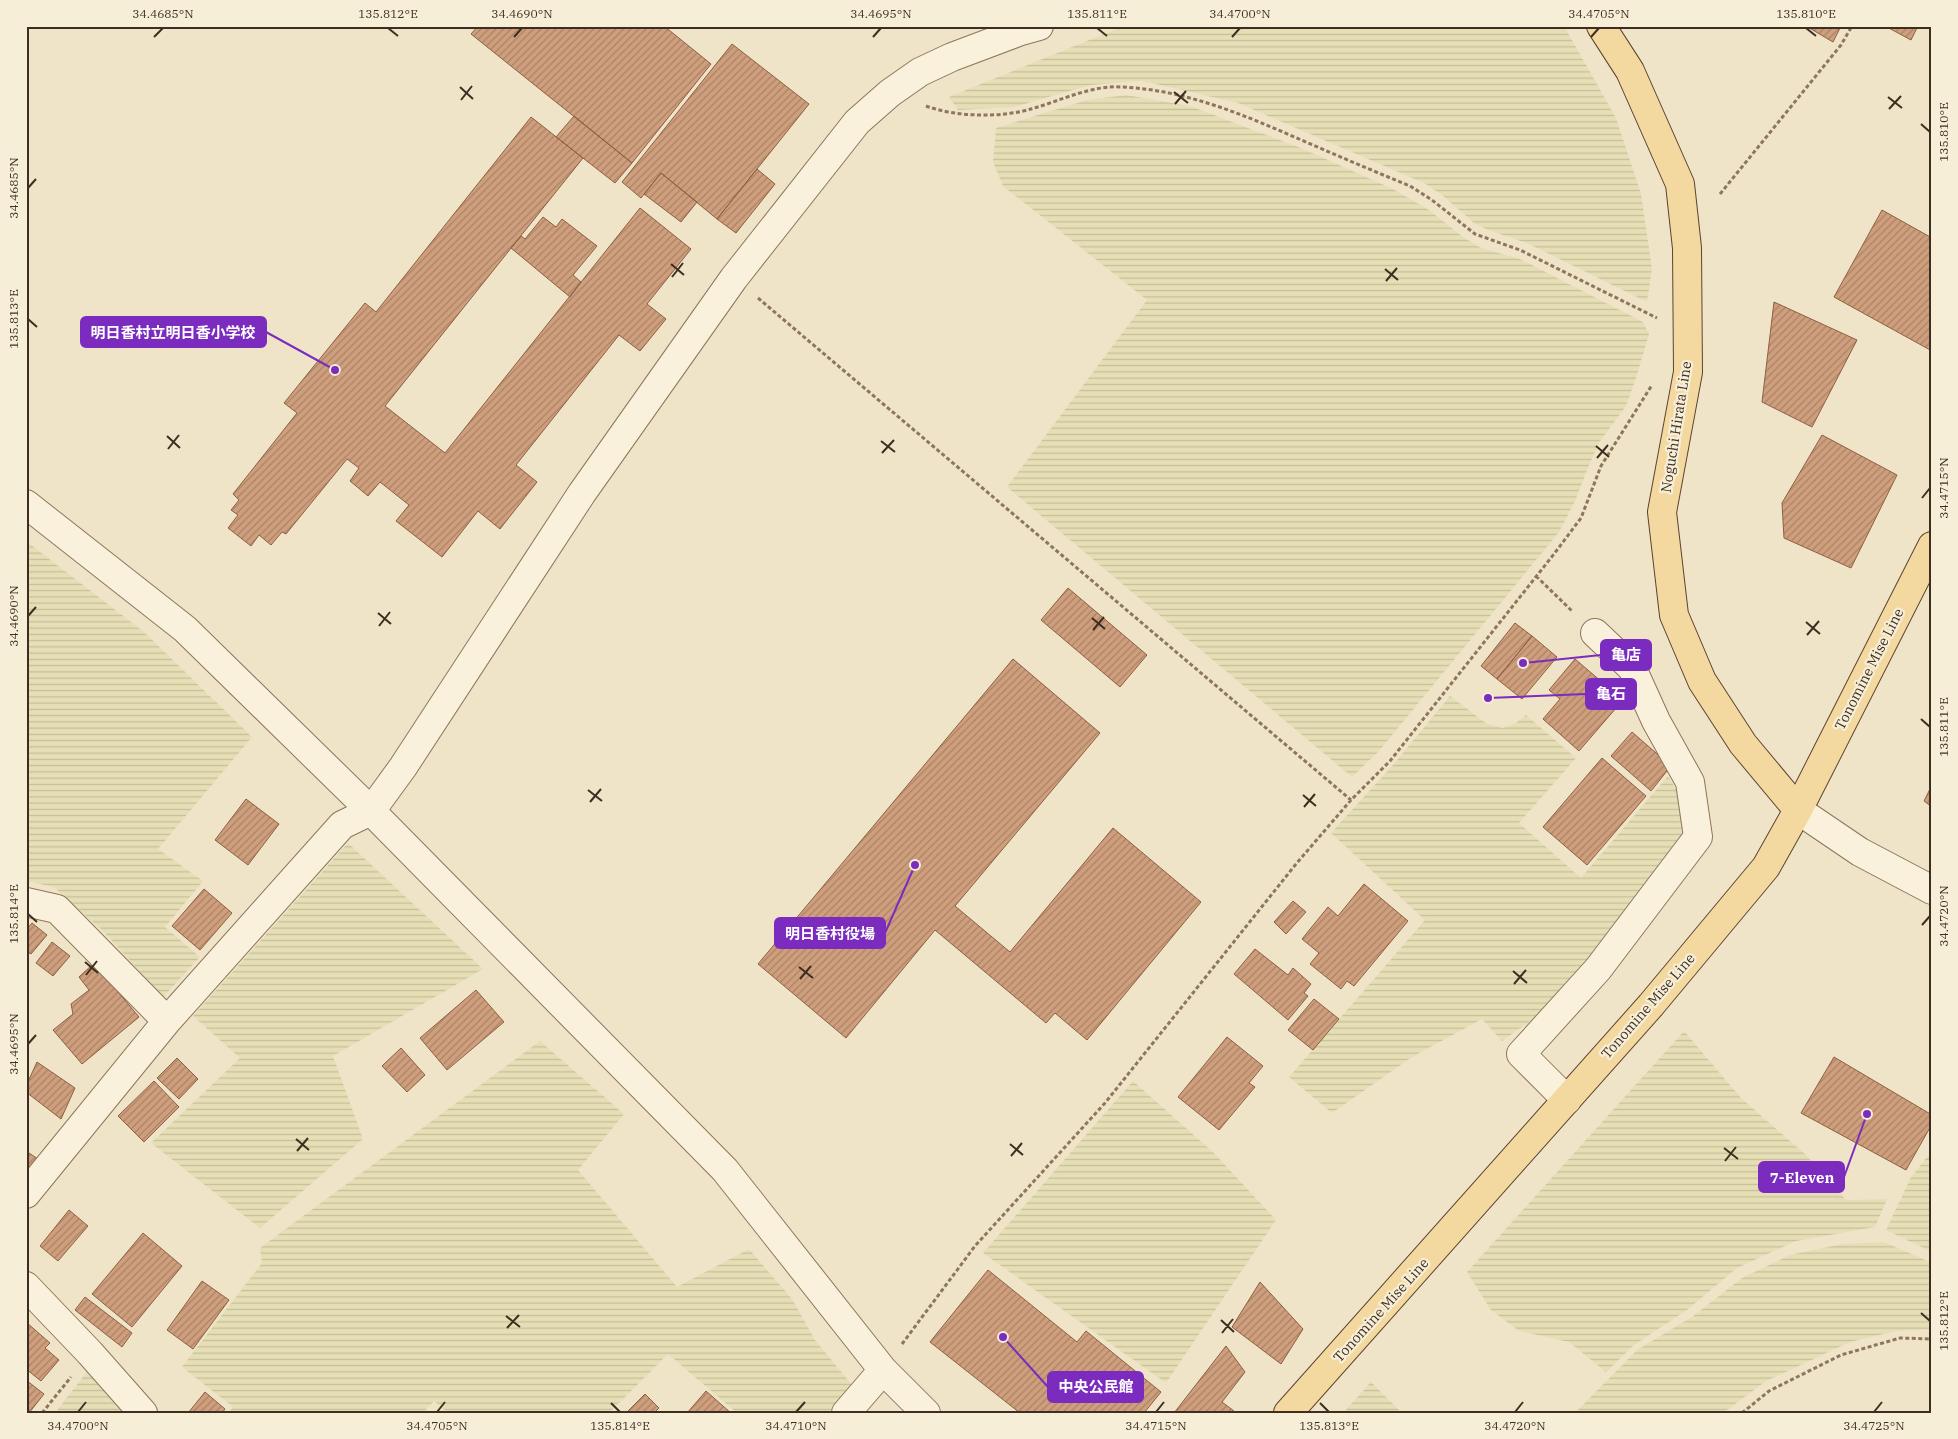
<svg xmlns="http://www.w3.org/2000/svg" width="1958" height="1439" viewBox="0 0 1958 1439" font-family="'IBM Plex Serif','Noto Sans JP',serif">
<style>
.farmland{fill:url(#farmland-rules)}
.building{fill:url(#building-hatch);stroke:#8d5f41}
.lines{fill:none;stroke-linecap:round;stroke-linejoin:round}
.minor-casing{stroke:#8d765c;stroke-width:30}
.major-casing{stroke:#5b4430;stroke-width:30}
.path{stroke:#8d765c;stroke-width:3;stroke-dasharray:4 2.5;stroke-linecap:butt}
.minor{stroke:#faf1dc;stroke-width:28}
.major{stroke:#f3d9a0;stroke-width:28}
.ticks{fill:none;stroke:#3d2e20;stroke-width:2}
.labels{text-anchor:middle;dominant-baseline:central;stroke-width:4.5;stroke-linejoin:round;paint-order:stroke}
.street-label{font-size:14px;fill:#3d2e20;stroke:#f7eed8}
.leader{fill:none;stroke:#7b2cbf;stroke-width:2}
.callout-dot{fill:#7b2cbf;stroke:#f7eed8;stroke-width:2}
.callout{fill:#7b2cbf;stroke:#7b2cbf;stroke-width:2}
.callout-label{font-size:15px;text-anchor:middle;font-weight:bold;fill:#fff}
.neatline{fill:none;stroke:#3d2e20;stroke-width:2}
.ticks-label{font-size:12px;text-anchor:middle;fill:#3d2e20}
</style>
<defs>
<pattern id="farmland-rules" width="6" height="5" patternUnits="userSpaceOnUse" patternTransform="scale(1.25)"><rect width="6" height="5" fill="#e6deb5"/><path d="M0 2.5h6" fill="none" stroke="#c6bf9b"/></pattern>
<pattern id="building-hatch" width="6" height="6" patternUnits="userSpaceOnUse" patternTransform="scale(1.25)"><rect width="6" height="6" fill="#cf9f7d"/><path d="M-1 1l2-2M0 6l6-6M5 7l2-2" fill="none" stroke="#a98266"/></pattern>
</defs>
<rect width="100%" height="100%" fill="#f0e4c8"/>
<path class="farmland" d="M1124 26H1564L1616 118 1641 194 1652 269 1647 302 1527 243 1488 230 1474 223 1442 195 1426 184 1238 103 1143 81 1090 85 1014 107 958 110 949 97Z
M1126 95 1190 106 1301 148 1393 189 1429 210 1463 237 1481 248 1520 259 1643 322 1649 334 1636 378 1626 406 1600 441 1589 465 1575 501 1559 532 1379 751 1352 777 1007 487 1147 300 1003 186 993 162 996 128 1087 100Z
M26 541 144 632 252 737 158 849 203 881 165 927 200 957 163 997 103 931 54 887 26 881Z
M1450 696 1487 724 1503 728 1516 723 1526 715 1576 758 1519 823 1581 878 1668 776 1682 799 1689 836 1550 1007 1502 1041 1482 1019 1412 1057 1332 1113 1289 1077 1425 920 1331 833 1393 765Z
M348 843 483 969 333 1056 363 1139 260 1228 151 1143 240 1058 193 1016Z
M1684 1031 1741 1098 1806 1155 1846 1200 1887 1199 1875 1227 1796 1241 1737 1268 1687 1310 1634 1345 1606 1372 1569 1342 1519 1331 1491 1310 1467 1272Z
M540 1041 624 1114 578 1170 677 1287 749 1249 792 1299 815 1340 852 1385 828 1413H737L668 1354 609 1413H448L434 1401 423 1413H228L233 1407 182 1367 262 1263 260 1248Z
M1133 1081 1214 1153 1276 1220 1166 1383 983 1253Z
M1932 1151V1252L1886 1230 1911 1177Z
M1884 1242 1932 1263V1329L1896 1331 1850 1342 1766 1381 1723 1413H1575L1637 1350 1692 1317 1742 1278 1790 1255 1842 1244Z
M89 1369 131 1413H55Z
M1371 1382 1402 1413H1343Z"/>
<path class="building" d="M478 26H664L711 64 632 163 471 34Z
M1806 26H1841L1833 42Z
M1885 26H1918L1911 40Z
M732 44 809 104 717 219 661 173 641 198 622 182Z
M574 116 632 163 615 183 556 137Z
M531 117 583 158 385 406 445 453 640 208 691 249 647 304 666 319 640 351 619 335 516 465 537 482 500 529 478 511 442 557 396 521 409 505 380 482 368 496 350 481 359 468 347 459 286 534 282 532 271 545 259 535 251 546 228 528 238 515 231 510 239 500 233 494 297 413 284 403 365 303 376 312Z
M757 169 775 184 736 233 717 219Z
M661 173 697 202 681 222 644 194Z
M1882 210 1932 238V351L1834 297Z
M543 217 556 227 562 219 597 246 573 275 581 282 570 297 511 248 521 236 525 239Z
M1774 302 1857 340 1812 427 1762 402Z
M1822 435 1897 475 1851 568 1784 538 1782 503Z
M1068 588 1147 655 1120 687 1041 620Z
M1515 623 1532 636 1497 679 1481 666Z
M1532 636 1557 657 1522 699 1497 679Z
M1013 659 1100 733 955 906 1010 952 1113 828 1201 902 1087 1040 1055 1013 1046 1023 935 930 846 1038 758 964Z
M1575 659 1623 700 1579 751 1543 719 1560 699 1549 690Z
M1632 732 1671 766 1651 791 1611 756Z
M1602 758 1646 796 1587 865 1543 827Z
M1932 785V807L1924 801Z
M246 799 279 824 248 865 215 840Z
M1364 884 1408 921 1354 986 1347 981 1341 989 1310 964 1319 953 1302 939 1328 907 1338 916Z
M204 889 232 913 200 950 172 926Z
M1293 901 1306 912 1286 934 1274 922Z
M32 923 47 935 31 954 26 951V930Z
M52 942 70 956 53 976 36 963Z
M1255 949 1288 975 1293 968 1311 984 1304 993 1308 996 1288 1020 1234 974Z
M94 963 139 1017 82 1064 53 1030 73 1014 71 1004 89 990 79 977Z
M476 990 504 1022 447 1070 420 1038Z
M1314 999 1339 1019 1313 1050 1288 1030Z
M1227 1037 1263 1066 1249 1083 1255 1087 1219 1130 1178 1097Z
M401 1048 425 1075 407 1092 382 1066Z
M1834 1057 1932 1115V1124L1906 1170 1801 1113Z
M177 1058 198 1079 179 1099 157 1078Z
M37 1062 75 1088 61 1119 26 1092V1086Z
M154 1081 179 1107 144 1142 118 1116Z
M26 1151 41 1161 26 1181Z
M69 1210 88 1226 58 1261 40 1246Z
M143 1233 182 1266 132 1327 92 1294Z
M988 1270 1077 1342 1086 1331 1161 1392 1144 1413H1020L930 1342Z
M202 1281 229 1300 193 1349 167 1330Z
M1260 1282 1303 1329 1281 1364 1232 1327Z
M85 1297 132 1333 122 1347 75 1310Z
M26 1322 50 1343 45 1348 59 1360 41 1381 26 1369Z
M1226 1346 1245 1372 1222 1402 1234 1411 1232 1413H1174Z
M26 1380 44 1394 29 1413H26Z
M706 1391 731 1413H687Z
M205 1392 225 1409 222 1413H188Z
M645 1394 659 1408 654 1413H626Z"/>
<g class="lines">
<defs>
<path id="minor" d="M26 504 185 629 371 811 725 1170 883 1370 926 1413
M1798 810 1860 852 1932 890
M26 902 57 909 167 1021
M1567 1100 1521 1054 1598 969 1698 837 1690 782 1656 721 1632 668 1595 633
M26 1194 167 1021 342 825 371 811 403 767 582 493 734 278 857 122 890 93 920 72 952 57 1021 31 1039 26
M26 1286 90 1353 143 1413
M846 1413 883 1370"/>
<path id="major" d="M1601 26 1630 71 1680 184 1687 248 1688 372 1662 512 1674 615 1702 681 1743 744 1798 810
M1288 1413 1651 1005 1766 867 1798 810 1932 546"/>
</defs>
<use href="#minor" class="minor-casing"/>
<use href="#major" class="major-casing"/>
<path class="path" d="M926 106C956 117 1000 118 1031 109 1060 101 1091 85 1122 87 1185 90 1242 114 1299 139 1336 155 1373 171 1410 186L1432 200 1475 234 1520 250 1657 318
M1720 194 1841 45 1852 26
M758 298 1351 800
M1536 576 1573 612
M902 1344 975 1246 1105 1103 1296 864 1351 800 1390 761 1554 554 1581 518 1601 466 1652 385
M42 1413 71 1377
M1742 1413 1769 1391 1841 1355 1900 1338 1932 1339"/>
<use href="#minor" class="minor"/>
<use href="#major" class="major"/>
</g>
<path class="ticks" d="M388 28 398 36M1097 28 1107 36M1806 28 1816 36M154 37 163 28M514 37 522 28M873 37 881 28M1232 37 1240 28M1591 37 1599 28M460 87 473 99M1174 92 1188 103M1888 97 1902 108M461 100 472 86M1175 104 1186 91M1889 109 1901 96M1921 124 1930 132M28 188 36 179M671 264 684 275M1385 269 1398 280M672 277 683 263M1386 281 1397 268M28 319 37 327M167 436 180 448M881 441 895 452M1596 446 1609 457M168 449 179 435M882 453 894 440M1597 458 1608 445M1922 498 1930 488M378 613 391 624M28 616 36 607M1092 618 1105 629M1806 622 1820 634M379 626 390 612M1093 630 1104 617M1807 635 1819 621M1921 719 1930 727M588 790 602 801M1303 795 1316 806M590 802 601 789M1304 807 1315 794M28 914 37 922M1922 925 1930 916M85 962 98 973M799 967 813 978M1513 971 1527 983M86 975 97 961M800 979 811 966M1514 984 1526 970M28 1044 36 1035M296 1139 309 1150M1010 1144 1023 1155M1724 1148 1738 1159M297 1151 308 1138M1011 1156 1022 1143M1725 1161 1736 1147M1921 1313 1930 1321M506 1316 520 1327M1221 1320 1234 1332M507 1328 519 1315M1222 1333 1233 1319M611 1403 620 1412M1320 1403 1329 1412M78 1412 86 1402M437 1412 445 1402M796 1412 805 1402M1156 1412 1164 1402M1515 1412 1523 1402M1874 1412 1882 1402"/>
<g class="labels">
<g class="street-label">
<text transform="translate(1676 427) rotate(-81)">Noguchi Hirata Line</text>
<text transform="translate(1869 669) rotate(-63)">Tonomine Mise Line</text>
<text transform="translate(1648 1006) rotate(-49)">Tonomine Mise Line</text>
<text transform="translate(1381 1310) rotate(-48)">Tonomine Mise Line</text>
</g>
</g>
<path class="leader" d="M335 370L266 332M1523 663L1601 655M1488 698L1586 694M915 865L885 933M1867 1114L1844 1177M1003 1337L1048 1387"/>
<g class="callout-dot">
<circle cx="335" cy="370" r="5"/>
<circle cx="1523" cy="663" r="5"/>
<circle cx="1488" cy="698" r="5"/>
<circle cx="915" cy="865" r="5"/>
<circle cx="1867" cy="1114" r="5"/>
<circle cx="1003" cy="1337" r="5"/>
</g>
<g class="callout">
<rect x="81" y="317" width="185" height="30" rx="5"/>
<rect x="1601" y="640" width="50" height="30" rx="5"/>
<rect x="1586" y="679" width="50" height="30" rx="5"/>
<rect x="775" y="918" width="110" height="30" rx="5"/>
<rect x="1759" y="1162" width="85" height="30" rx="5"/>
<rect x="1048" y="1372" width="95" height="30" rx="5"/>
</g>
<g class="callout-label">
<text x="173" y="338">明日香村立明日香小学校</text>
<text x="1626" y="660">亀店</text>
<text x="1611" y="699">亀石</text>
<text x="830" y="939">明日香村役場</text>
<text x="1802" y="1183">7-Eleven</text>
<text x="1096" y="1392">中央公民館</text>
</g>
<rect width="1958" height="1439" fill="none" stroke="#f7eed8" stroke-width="55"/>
<rect x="28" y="28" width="1902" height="1384" class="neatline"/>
<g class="ticks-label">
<text x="163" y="18">34.4685°N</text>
<text x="388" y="18">135.812°E</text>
<text x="522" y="18">34.4690°N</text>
<text x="881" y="18">34.4695°N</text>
<text x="1097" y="18">135.811°E</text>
<text x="1240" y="18">34.4700°N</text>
<text x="1599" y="18">34.4705°N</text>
<text x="1806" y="18">135.810°E</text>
<text transform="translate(1944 132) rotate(-90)" y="4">135.810°E</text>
<text transform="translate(14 188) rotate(-90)" y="4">34.4685°N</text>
<text transform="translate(14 319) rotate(-90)" y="4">135.813°E</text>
<text transform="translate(1944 488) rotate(-90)" y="4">34.4715°N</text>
<text transform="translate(14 616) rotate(-90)" y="4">34.4690°N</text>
<text transform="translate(1944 727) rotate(-90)" y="4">135.811°E</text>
<text transform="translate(14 914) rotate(-90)" y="4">135.814°E</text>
<text transform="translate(1944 916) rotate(-90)" y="4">34.4720°N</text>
<text transform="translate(14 1044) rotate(-90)" y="4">34.4695°N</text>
<text transform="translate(1944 1321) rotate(-90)" y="4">135.812°E</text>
<text x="78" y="1430">34.4700°N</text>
<text x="437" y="1430">34.4705°N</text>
<text x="620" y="1430">135.814°E</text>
<text x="796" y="1430">34.4710°N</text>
<text x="1156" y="1430">34.4715°N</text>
<text x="1329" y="1430">135.813°E</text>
<text x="1515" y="1430">34.4720°N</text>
<text x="1874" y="1430">34.4725°N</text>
</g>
</svg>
